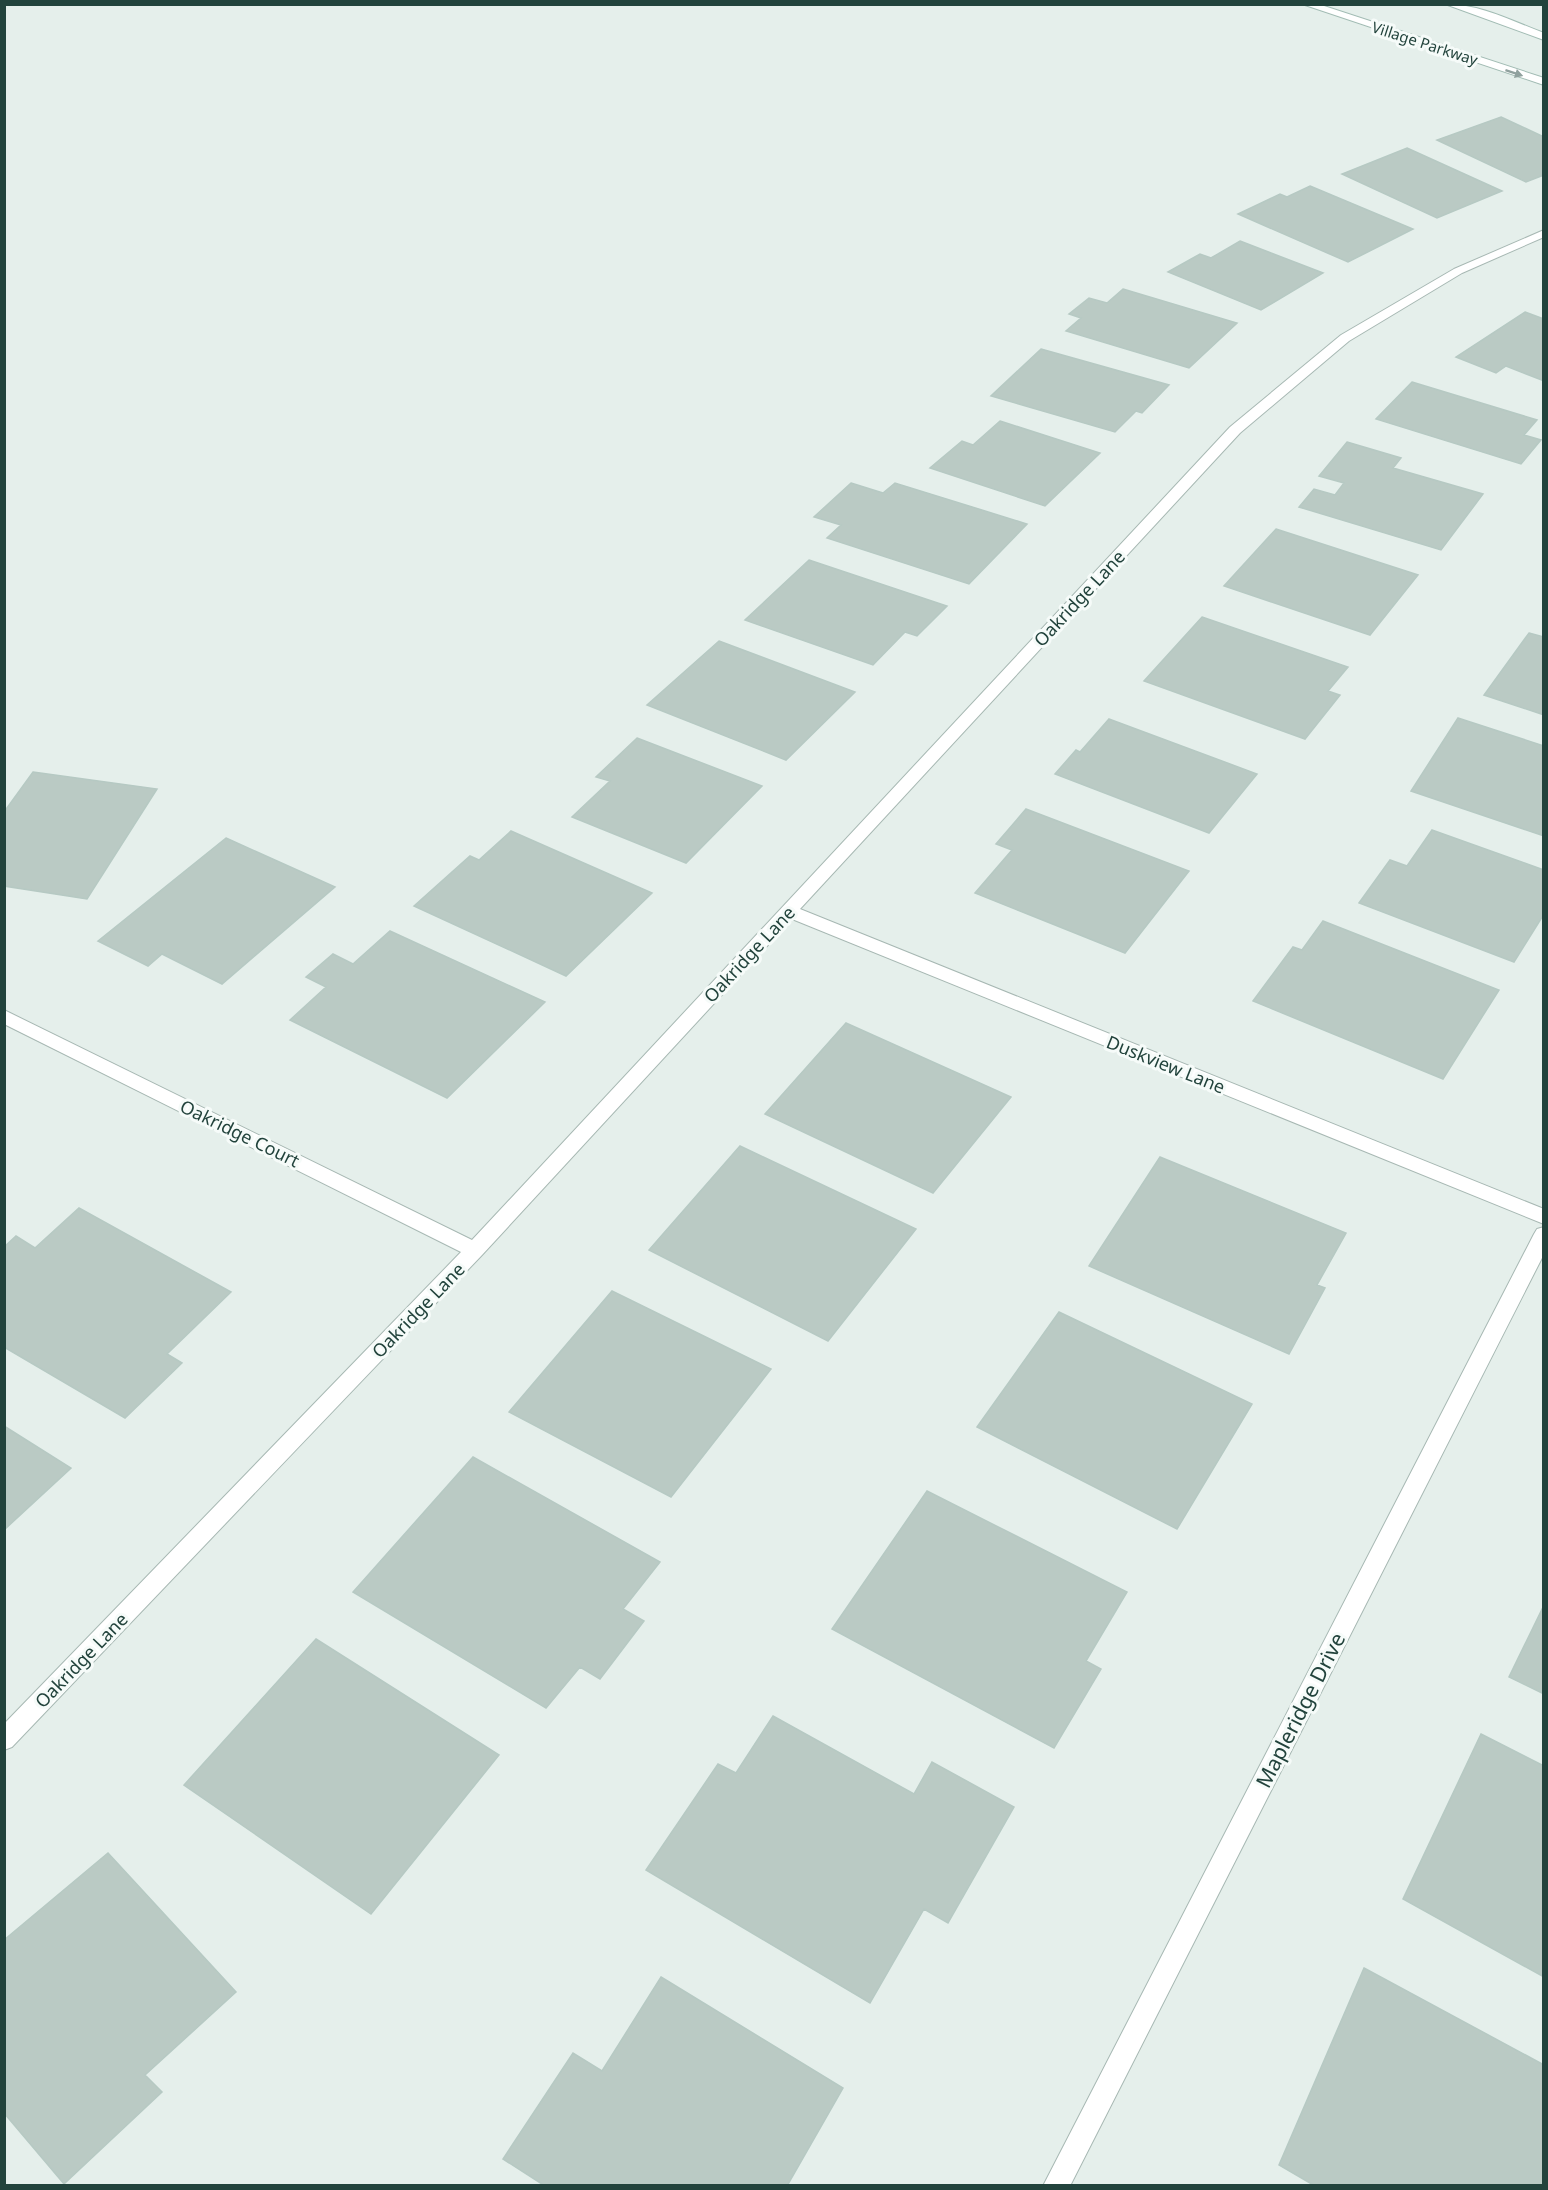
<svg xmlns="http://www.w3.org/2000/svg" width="1548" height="2190" viewBox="0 0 1548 2190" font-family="'Noto Sans',sans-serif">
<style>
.building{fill:#bacac4;stroke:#b6c9c3;stroke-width:1.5}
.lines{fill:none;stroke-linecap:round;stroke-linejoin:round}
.minor-casing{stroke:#a7b8b3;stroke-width:2}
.secondary-casing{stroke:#a2bcb4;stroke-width:2}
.minor{fill:#fff;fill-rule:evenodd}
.secondary{fill:#fff;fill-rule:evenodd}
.oneway{fill:#90a19e}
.labels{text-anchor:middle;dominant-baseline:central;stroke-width:6;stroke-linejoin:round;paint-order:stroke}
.far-street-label{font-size:15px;fill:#22433c;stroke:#f6fbf9}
.street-label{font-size:18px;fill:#22433c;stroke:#f6fbf9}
.near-street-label{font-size:21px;fill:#22433c;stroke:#f6fbf9}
</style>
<rect width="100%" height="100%" fill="#e5efeb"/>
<path class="building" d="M1501 117 1544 137V175L1526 182 1437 140Z
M1407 148 1502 191 1437 218 1342 174Z
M1310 186 1413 229 1348 262 1238 214 1280 194 1287 197Z
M1240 241 1323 273 1261 310 1168 272 1200 254 1211 258Z
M1123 289 1237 323 1189 368 1066 331 1081 318 1069 314 1089 298 1107 303Z
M1525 312 1544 319V381L1506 366 1496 373 1456 357Z
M1041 349 1169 385 1142 413 1136 411 1115 432 991 396Z
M1412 382 1537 420 1524 435 1541 440 1521 464 1376 419Z
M1000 421 1100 453 1045 506 930 468 962 441 973 445Z
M1347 442 1401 458 1393 468 1483 494 1441 550 1299 507 1314 489 1335 495 1344 483 1319 476Z
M851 483 883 493 895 483 1027 524 969 584 827 538 841 525 814 517Z
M1276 529 1418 575 1370 635 1224 586Z
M809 560 947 606 917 636 905 632 873 665 745 620Z
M1202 617 1348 667 1328 691 1340 695 1305 739 1144 681Z
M1529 633 1544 637V715L1484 695Z
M719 641 855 692 786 760 647 705Z
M1458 718 1544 746V836L1411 791Z
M1109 719 1257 774 1209 833 1055 774 1076 750 1080 752Z
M637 738 762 786 686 863 572 817 610 781 596 777Z
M33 772 157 789 87 899 4 886V812Z
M1026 809 1189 871 1125 953 975 893 1012 850 996 844Z
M1432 830 1544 870V914L1514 962 1359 903 1390 860 1407 866Z
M511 831 652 893 566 976 414 906 470 856 479 860Z
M226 838 335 887 222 984 162 954 148 966 98 941Z
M1323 921 1499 990 1443 1079 1253 1001 1293 947 1302 950Z
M390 931 545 1002 447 1098 290 1020 326 987 306 977 333 954 353 964Z
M846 1023 1011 1097 933 1193 765 1114Z
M740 1146 916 1229 828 1341 649 1250Z
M1160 1157 1346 1233 1317 1285 1325 1288 1289 1354 1089 1266Z
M79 1208 231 1292 167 1354 182 1363 125 1418 4 1347V1247L16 1236 35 1248Z
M612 1291 771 1369 671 1497 509 1412Z
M1059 1312 1252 1404 1177 1529 977 1427Z
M4 1426 71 1468 4 1530Z
M473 1457 660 1562 623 1609 644 1621 600 1679 580 1667 546 1708 353 1592Z
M927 1491 1127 1592 1086 1661 1101 1669 1054 1748 832 1629Z
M1544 1605V1694L1509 1677Z
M316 1639 499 1755 371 1914 184 1785Z
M773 1716 914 1794 932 1762 1014 1807 948 1923 924 1909 870 2003 646 1870 718 1764 736 1773Z
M1481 1734 1544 1766V1977L1403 1899Z
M108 1853 236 1992 145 2075 162 2092 64 2184 4 2113V1940Z
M1364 1968 1544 2065V2186H1315L1279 2165Z
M661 1977 843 2088 787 2186H545L503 2159 573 2053 602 2071Z"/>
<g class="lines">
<defs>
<path id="minor" d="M1544 230V237L1462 273 1349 341 1240 433 800 909 1544 1209V1224L792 919 482 1255 12 1747 4 1750V1724L461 1252 4 1024V1010L472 1240 1230 427 1341 335 1454 269Z
M1544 1227V1254L1070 2186H1043L1534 1234 1537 1229Z"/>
<path id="secondary" d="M1302 4H1318L1544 78V85Z
M1445 4C1480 4 1512 21 1544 33V40Z"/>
</defs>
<use href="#minor" class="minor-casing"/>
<use href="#secondary" class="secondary-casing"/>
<use href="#minor" class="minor"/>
<use href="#secondary" class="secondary"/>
</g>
<defs><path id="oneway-solid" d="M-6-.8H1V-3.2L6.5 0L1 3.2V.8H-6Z" transform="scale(1.5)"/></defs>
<use class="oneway" href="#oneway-solid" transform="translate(1514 73) rotate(18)"/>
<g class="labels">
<g class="far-street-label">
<text transform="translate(1425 43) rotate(18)">Village Parkway</text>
</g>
<g class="street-label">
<text transform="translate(1079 598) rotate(-47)">Oakridge Lane</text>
<text transform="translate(749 954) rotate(-47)">Oakridge Lane</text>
<text transform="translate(1166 1064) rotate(22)">Duskview Lane</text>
<text transform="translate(240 1133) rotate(26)">Oakridge Court</text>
<text transform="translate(418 1310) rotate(-46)">Oakridge Lane</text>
<text transform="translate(81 1660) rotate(-46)">Oakridge Lane</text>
</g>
<g class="near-street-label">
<text transform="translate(1300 1710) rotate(-63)">Mapleridge Drive</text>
</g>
</g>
<rect width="1548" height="2190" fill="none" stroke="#22433c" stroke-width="12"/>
</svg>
